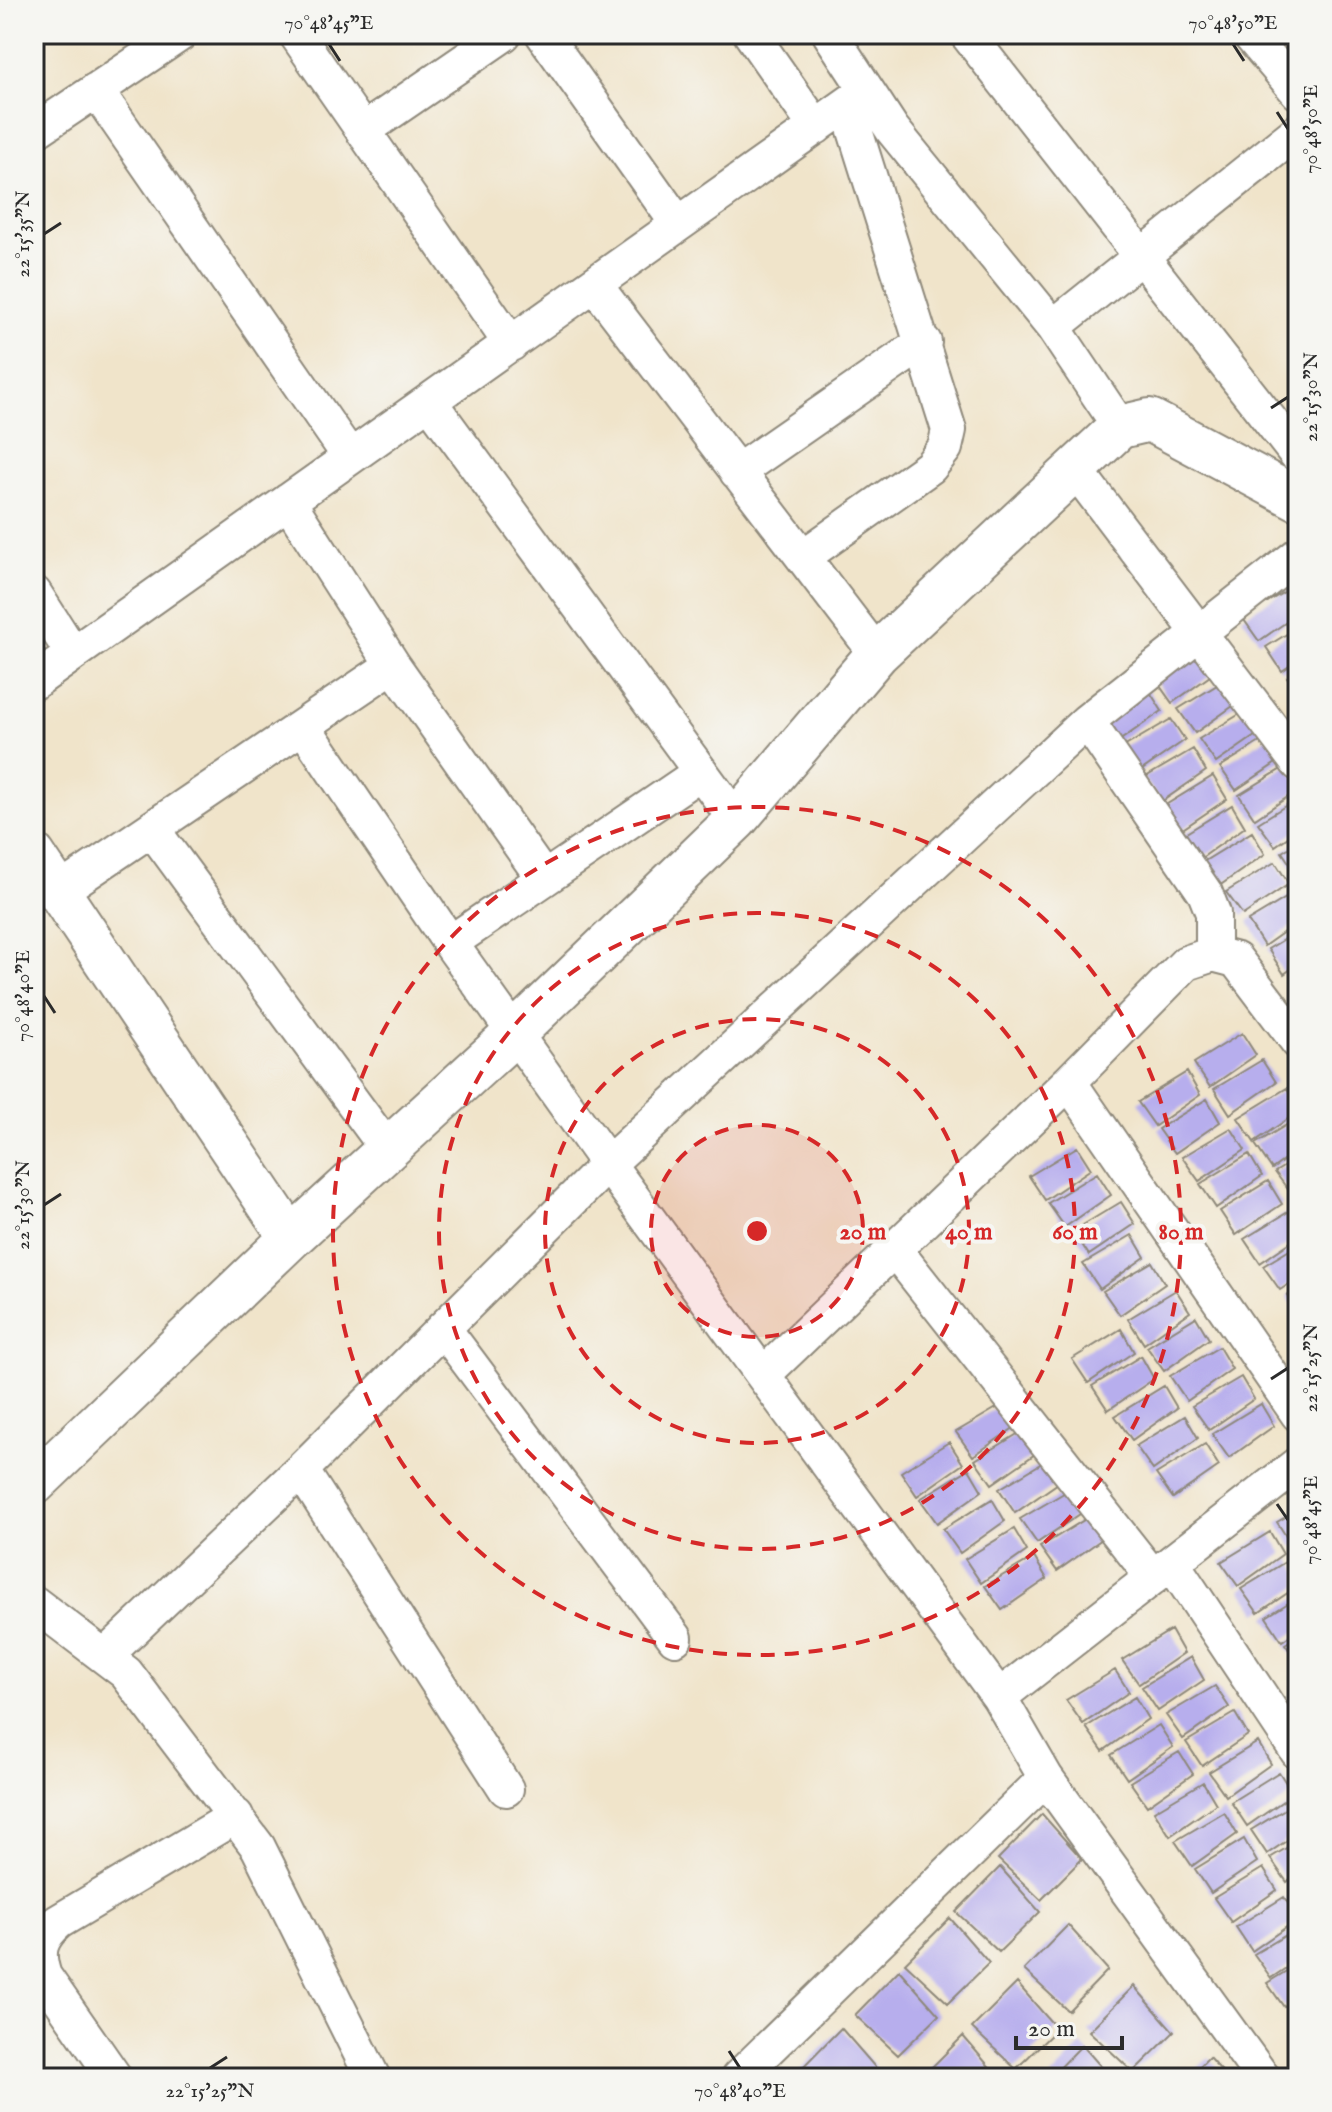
<svg xmlns="http://www.w3.org/2000/svg" width="1332" height="2112" viewBox="0 0 1332 2112" font-family="'IM FELL English',serif">
<style>
.building{fill:#b7aeed}
.lines{fill:none;stroke-linecap:round;stroke-linejoin:round}
.minor-casing{stroke:#8e887a;stroke-width:38}
.tertiary-casing{stroke:#8e887a;stroke-width:46}
.minor{stroke:#fff;stroke-width:34}
.tertiary{stroke:#fff;stroke-width:42}
.ticks{fill:none;stroke:#2b2b2b;stroke-width:3}
.ring{fill:none;stroke:#d62828;stroke-width:4;stroke-dasharray:14 10}
.centre{fill:#d62828;stroke:#f6f6f2;stroke-width:4}
.ring-label{font-size:24px;text-anchor:middle;font-weight:bold;fill:#d62828;stroke:#f6f6f2;stroke-width:8;stroke-linejoin:round;paint-order:stroke}
.neatline{fill:none;stroke:#2b2b2b;stroke-width:3}
.ticks-label{font-size:20px;text-anchor:middle;fill:#2b2b2b}
</style>
<rect width="100%" height="100%" fill="#f6f6f2"/>
<filter id="ink" filterUnits="userSpaceOnUse"><feTurbulence type="fractalNoise" baseFrequency=".0125" numOctaves="2"/><feDisplacementMap in="SourceGraphic" scale="16" xChannelSelector="R" yChannelSelector="G"/><feConvolveMatrix kernelMatrix="1 2 1 2 8 2 1 2 1" color-interpolation-filters="sRGB"/></filter>
<filter id="wash" filterUnits="userSpaceOnUse"><feTurbulence type="fractalNoise" baseFrequency=".006" numOctaves="4" result="noise"/><feDisplacementMap in="SourceGraphic" scale="32" xChannelSelector="R" yChannelSelector="G"/><feGaussianBlur stdDeviation="1.8" result="paint"/><feColorMatrix in="noise" values="0 0 0 0 0 0 0 0 0 0 0 0 0 0 0 0 0 1.4 0 .05"/><feComposite in="paint" operator="in"/></filter>
<g filter="url(#wash)">
<rect width="100%" height="100%" fill="#f0e4ca"/>
<g id="blocks">
<path class="building" d="M1291 588 1298 598V614L1259 641 1242 617Z
M1298 627V660L1282 671 1266 647Z
M1204 649 1217 671 1172 703 1155 679Z
M1298 670V692L1287 677Z
M1227 679 1240 701 1195 733 1178 709Z
M1148 689 1162 711 1116 743 1099 719Z
M1248 709 1262 731 1216 763 1199 739Z
M1171 719 1185 740 1139 772 1122 748Z
M1268 737 1282 759 1236 790 1220 767Z
M1193 749 1206 771 1161 802 1144 778Z
M1288 765 1298 783V790L1255 819 1239 795Z
M1213 776 1227 799 1181 830 1164 806Z
M1298 798V830L1275 846 1258 823Z
M1232 805 1245 827 1200 859 1183 835Z
M1252 832 1265 854 1219 886 1203 862Z
M1298 842V876L1282 852Z
M1275 862 1289 884 1243 915 1226 892Z
M1296 892 1298 922 1264 946 1248 921Z
M1298 931V964L1284 974 1268 949Z
M1242 1033 1256 1055 1210 1087 1194 1063Z
M1262 1060 1276 1082 1230 1114 1214 1089Z
M1187 1072 1200 1095 1155 1126 1138 1102Z
M1287 1088 1298 1112 1254 1142 1238 1118Z
M1207 1099 1220 1122 1175 1153 1158 1129Z
M1298 1118V1150L1272 1169 1255 1144Z
M1231 1128 1245 1150 1199 1181 1182 1157Z
M1077 1147 1091 1169 1045 1200 1029 1176Z
M1249 1154 1262 1176 1216 1208 1200 1184Z
M1298 1158V1191L1292 1195 1275 1172Z
M1097 1173 1111 1195 1065 1227 1048 1203Z
M1268 1181 1282 1204 1236 1235 1220 1211Z
M1121 1202 1135 1224 1089 1255 1073 1231Z
M1293 1209 1298 1218V1237L1260 1263 1244 1239Z
M1132 1235 1145 1257 1100 1289 1083 1264Z
M1298 1245V1278L1280 1290 1263 1266Z
M1152 1262 1165 1284 1120 1315 1103 1291Z
M1298 1289V1312L1287 1296Z
M1176 1290 1190 1312 1144 1344 1128 1319Z
M1196 1317 1209 1339 1164 1371 1147 1347Z
M1121 1329 1134 1352 1088 1383 1072 1359Z
M1219 1347 1232 1369 1187 1401 1170 1376Z
M1141 1356 1154 1379 1108 1410 1092 1386Z
M1241 1377 1254 1399 1209 1430 1192 1406Z
M1164 1386 1177 1408 1132 1440 1115 1416Z
M1005 1403 1018 1425 973 1456 956 1432Z
M1261 1404 1274 1426 1229 1458 1212 1434Z
M1185 1416 1198 1438 1153 1470 1136 1446Z
M1024 1430 1038 1452 992 1484 975 1460Z
M949 1442 963 1464 917 1496 901 1472Z
M1205 1444 1219 1466 1173 1498 1156 1474Z
M1047 1460 1061 1481 1015 1513 999 1489Z
M969 1469 982 1491 937 1523 920 1499Z
M1069 1490 1083 1512 1037 1543 1020 1519Z
M992 1499 1005 1521 960 1553 943 1529Z
M1298 1510V1543L1293 1547 1277 1522Z
M1089 1517 1102 1539 1057 1571 1040 1547Z
M1014 1529 1027 1551 981 1583 965 1559Z
M1270 1532 1283 1554 1238 1586 1221 1562Z
M1034 1557 1047 1579 1002 1610 985 1586Z
M1290 1559 1298 1572V1586L1258 1613 1241 1589Z
M1298 1597V1630L1282 1641 1266 1617Z
M1171 1630 1184 1653 1139 1684 1122 1660Z
M1298 1636V1662L1285 1644Z
M1191 1657 1204 1680 1158 1711 1142 1687Z
M1115 1670 1129 1692 1083 1724 1066 1700Z
M1215 1686 1229 1707 1183 1739 1166 1715Z
M1135 1697 1148 1719 1103 1751 1086 1727Z
M1235 1713 1248 1735 1202 1766 1186 1742Z
M1159 1725 1173 1747 1127 1779 1111 1755Z
M1258 1742 1271 1764 1226 1796 1209 1772Z
M1179 1752 1193 1774 1147 1806 1130 1782Z
M1279 1772 1293 1794 1247 1826 1231 1802Z
M1203 1782 1216 1804 1170 1836 1154 1811Z
M1298 1801V1833L1267 1854 1251 1830Z
M1224 1812 1237 1834 1192 1866 1175 1841Z
M1042 1814 1082 1859 1041 1900 998 1859Z
M1244 1839 1257 1862 1211 1893 1195 1869Z
M1298 1841V1874L1287 1882 1270 1858Z
M1000 1867 1040 1912 999 1952 956 1912Z
M1263 1868 1277 1890 1231 1922 1214 1898Z
M1284 1897 1298 1919 1252 1951 1236 1927Z
M950 1918 989 1963 948 2003 905 1963Z
M1068 1925 1108 1970 1068 2011 1024 1970Z
M1298 1928V1960L1271 1978 1254 1954Z
M1298 1964V1997L1284 2007 1267 1983Z
M899 1970 939 2015 898 2055 855 2015Z
M1017 1983 1057 2029 1016 2069 972 2028Z
M1134 1986 1174 2032 1133 2072 1089 2031Z
M1298 2005V2026L1288 2012Z
M841 2028 881 2074 877 2078H802L797 2073Z
M963 2036 999 2078H921Z
M1082 2045 1111 2078H1050Z
M1209 2057 1228 2078H1188Z"/>
</g>
</g>
<g filter="url(#ink)">
<use href="#blocks" fill-opacity="0" stroke="#8e887a" stroke-width="2"/>
<g class="lines">
<defs>
<path id="minor" d="M296 34 511 344
M543 34 678 224
M751 34 816 127
M830 34 892 129 1053 327 1120 427
M967 34 1298 456
M1249 34 1298 92
M96 90 350 457
M364 130 504 34
M34 132 180 34
M594 284 877 654
M1053 327 1298 131
M429 401 736 820
M1075 469 1298 763
M737 472 924 342
M803 557 930 467 945 448 949 430 847 105
M34 593 73 654 34 682
M73 654 866 91
M393 665 544 879
M1087 721 1205 893 1213 913V954
M152 829 388 1150
M58 892 393 665 288 501
M450 943 701 772
M1069 1082 1298 1414
M895 1250 1153 1577
M443 1328 675 1638
M763 1375 1069 1082 1186 963 1213 954 1236 960 1298 1042
M301 1470 506 1789
M1172 1563 1298 1752
M34 1603 126 1673 258 1847 373 2078
M106 1655 301 1470 608 1164 450 943 303 726
M999 1697 1298 1464
M115 2078 44 1976C36 1952 39 1939 58 1922L236 1816
M738 2078 1046 1778
M1263 2078 1046 1778 999 1697 608 1164 1087 721 1298 555"/>
<path id="tertiary" d="M34 855 291 1238
M34 1484 291 1238 514 1034 736 820 877 654 1120 427 1150 420 1298 499"/>
</defs>
<use href="#minor" class="minor-casing"/>
<use href="#tertiary" class="tertiary-casing"/>
<use href="#minor" class="minor"/>
<use href="#tertiary" class="tertiary"/>
</g>
</g>
<path class="ticks" d="M329 44 340 61M1233 44 1244 61M1277 112 1288 129M44 234 61 223M1271 408 1288 397M44 996 55 1013M44 1205 61 1194M1271 1379 1288 1368M1277 1504 1288 1520M729 2051 740 2068M210 2068 227 2057"/>
<circle cx="757" cy="1231" r="106" fill="#d62828" fill-opacity=".12"/>
<g class="ring">
<circle cx="757" cy="1231" r="106"/>
<circle cx="757" cy="1231" r="212"/>
<circle cx="757" cy="1231" r="318"/>
<circle cx="757" cy="1231" r="424"/>
</g>
<circle cx="757" cy="1231" r="12" class="centre"/>
<g class="ring-label">
<text x="863" y="1239">20 m</text>
<text x="969" y="1239">40 m</text>
<text x="1075" y="1239">60 m</text>
<text x="1181" y="1239">80 m</text>
</g>
<rect width="1332" height="2112" fill="none" stroke="#f6f6f2" stroke-width="88"/>
<path d="M1016 2036v12h106v-12" fill="none" stroke="#2b2b2b" stroke-width="4"/>
<text x="1028" y="2036" font-size="24" fill="#2b2b2b" stroke="#f6f6f2" stroke-width="6" paint-order="stroke">20 m</text>
<rect x="44" y="44" width="1244" height="2024" class="neatline"/>
<g class="ticks-label">
<text x="329" y="29">70°48'45"E</text>
<text x="1233" y="29">70°48'50"E</text>
<text transform="translate(1310 129) rotate(-90)" y="7">70°48'50"E</text>
<text transform="translate(22 234) rotate(-90)" y="7">22°15'35"N</text>
<text transform="translate(1310 397) rotate(-90)" y="7">22°15'30"N</text>
<text transform="translate(22 996) rotate(-90)" y="7">70°48'40"E</text>
<text transform="translate(22 1205) rotate(-90)" y="7">22°15'30"N</text>
<text transform="translate(1310 1368) rotate(-90)" y="7">22°15'25"N</text>
<text transform="translate(1310 1520) rotate(-90)" y="7">70°48'45"E</text>
<text x="210" y="2097">22°15'25"N</text>
<text x="740" y="2097">70°48'40"E</text>
</g>
</svg>
